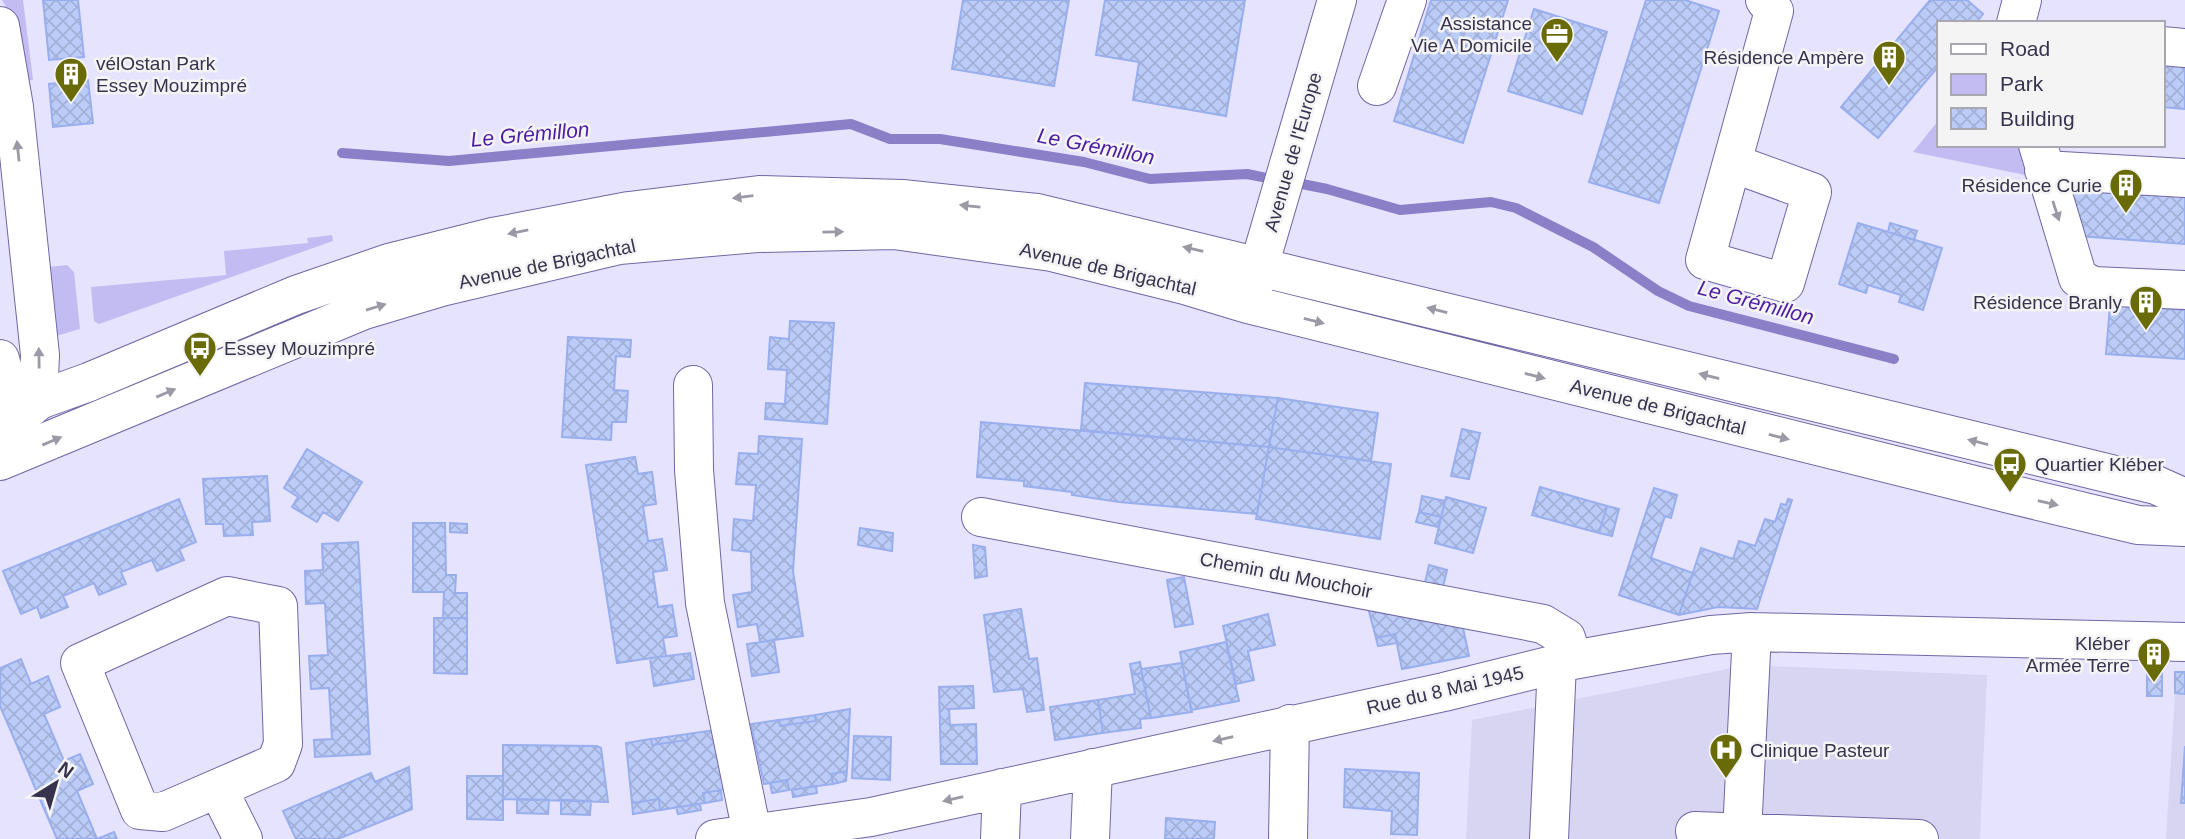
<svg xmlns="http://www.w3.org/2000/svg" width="2185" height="839" viewBox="0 0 2185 839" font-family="Arial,sans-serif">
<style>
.built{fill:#d8d5f3}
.green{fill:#c3bcf3}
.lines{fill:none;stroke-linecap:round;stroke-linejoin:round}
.stream{stroke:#8b7fc8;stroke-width:10}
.building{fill:url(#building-cross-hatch);stroke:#99aeed;stroke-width:2}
.minor-casing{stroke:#7067a4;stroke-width:40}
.major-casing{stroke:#7067a4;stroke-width:40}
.minor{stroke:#fff;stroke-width:38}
.major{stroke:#fff;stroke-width:38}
.oneway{fill:#9b99a6}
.labels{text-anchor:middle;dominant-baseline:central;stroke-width:5;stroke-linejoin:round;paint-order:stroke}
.poi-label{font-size:19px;fill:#37334e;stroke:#f4f4f4;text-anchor:end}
.street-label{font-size:19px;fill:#37334e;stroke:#f4f4f4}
.water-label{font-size:21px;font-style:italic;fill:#4c1da4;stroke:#f4f4f4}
</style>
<defs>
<pattern id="building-cross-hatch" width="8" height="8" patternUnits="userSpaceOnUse" patternTransform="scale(1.75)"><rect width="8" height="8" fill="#bcccf9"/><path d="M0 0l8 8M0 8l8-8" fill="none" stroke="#a2b0d7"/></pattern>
</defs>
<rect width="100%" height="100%" fill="#e6e3ff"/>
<path class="built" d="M1747 665 1987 675 1980 839H1466L1472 720Z
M2175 693 2185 694V839H2166Z"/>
<path class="green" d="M2 0H23L33 80 18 82 19 29Z
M1938 121V145H2022L2030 176 1913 152Z
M332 235 333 241 99 324 94 321 91 287 226 275 224 251 308 243 307 238Z
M67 265 74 272 80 329 56 336 49 267Z"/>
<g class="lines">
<path class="stream" d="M342 153 449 161 851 124 890 139H940L1084 162 1150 179 1247 174 1277 180
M1292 182 1327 189 1400 210 1491 202 1516 208 1593 247 1658 291 1689 306 1894 359"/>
</g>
<path class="building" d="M43 0H78L84 57 49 60Z
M963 0H1069L1054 86 952 69Z
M1105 0H1245L1226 116 1133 100 1139 62 1096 55Z
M1431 0H1508L1463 143 1394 121Z
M1646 0H1685L1719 11 1659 203 1589 182Z
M1930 0H1967L1983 14 1976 23H1938V67L1878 138 1841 107Z
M1534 9 1607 32 1582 114 1508 91Z
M2162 64 2185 65V109L2162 107Z
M88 80 93 123 53 127 49 84Z
M2069 187 2185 195V244L2066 235Z
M1858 223 1942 248 1923 310 1899 302 1901 295 1868 285 1866 293 1839 284Z
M1890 223 1917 231 1914 240 1888 232Z
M2110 305 2185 310V359L2106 354Z
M790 321 834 323 827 424 765 419 766 403 785 404 787 370 768 369 770 337 789 339Z
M568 337 631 340 630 357 616 356 614 390 628 391 626 422H612L611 440 562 437Z
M1085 383 1278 398 1269 447 1081 430Z
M1278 398 1378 413 1371 461 1269 447Z
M981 422 1269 447 1257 514 1119 502 1072 495V492L1024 486V481L977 477Z
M1462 429 1480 433 1469 479 1451 476Z
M759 436 802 439 793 571 803 636 760 642 757 624 738 627 733 595 752 592 751 552 732 550 734 519 753 521 756 485 736 484 739 453 758 454Z
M1269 447 1391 464 1380 539 1256 519Z
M307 449 362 482 338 521 323 512 317 522 292 507 298 497 284 488Z
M635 457 638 474 652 472 656 504 643 506 648 541 662 539 667 570 653 572 658 607 672 605 677 636 663 638 666 656 617 663 586 465Z
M267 476 270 521 252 522 253 535 224 536 223 524H206L203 479Z
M1540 487 1607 506 1599 533 1532 515Z
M1654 488 1677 495 1671 518 1665 516 1651 558 1693 573 1679 615 1619 595Z
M1422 496 1445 501 1441 517 1419 512Z
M1446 497 1486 508 1473 553 1435 543Z
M179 499 196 542 179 549 184 560 157 571 152 560 121 572 126 584 99 595 94 583 63 596 68 607 41 618 37 607 21 614 3 571Z
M1788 499 1792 500 1757 609 1718 607 1679 615 1701 548 1733 559 1739 541 1755 546 1765 519 1775 522 1781 504 1786 505Z
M1607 506 1619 509 1612 536 1599 533Z
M1419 512 1441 517 1438 527 1416 522Z
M413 523H445L446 575H456L455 593H467V618H443L444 592H413Z
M450 523 467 524V533L450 532Z
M860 528 893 533 892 551 858 545Z
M358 542 370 754 315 757 314 740 332 739 329 688 311 689 309 656 328 655 325 603 306 604 305 571 323 570 322 544Z
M973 545 985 547 987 576 975 578Z
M1429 565 1447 570 1440 599 1422 596Z
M1184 577 1193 624 1175 627 1167 580Z
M1367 604 1461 618 1469 656 1402 669 1395 634 1376 638Z
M1021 609 1029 659 1037 658 1044 710 1027 712 1023 689 994 692 984 615Z
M1268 614 1275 645 1248 651 1254 680 1236 684 1223 626Z
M434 618H467V674L434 673Z
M1395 634 1397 643 1378 646 1376 638Z
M774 640 779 672 752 676 747 644Z
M1226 642 1239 701 1191 710 1180 652Z
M690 653 694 679 654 686 650 658Z
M21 659 31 684 48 676 60 707 44 714 64 761 80 754 93 784 77 791 97 839 114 832 117 839H57L0 706V668Z
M1140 662 1142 673 1132 675 1130 664Z
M1182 663 1192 712 1151 718 1141 669Z
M2147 672H2162V696H2147Z
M2175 672H2185V694L2175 693Z
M1142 673 1151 718 1140 719 1141 728 1103 733 1098 700 1135 694 1132 675Z
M973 686 974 708 949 709 950 725 976 724 977 764H941L939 687Z
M1098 700 1103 733 1055 740 1050 707Z
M850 709 847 771 831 774 833 784 789 790 787 780 764 784 751 724 779 720 780 726 816 721 815 715Z
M815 715 816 721 780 726 779 720Z
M715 730 727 789 703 793 705 803 660 810 659 799 632 803 626 743 651 739 652 745 688 740 687 734Z
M687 734 688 740 652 745 651 739Z
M854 736 891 737 890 780 852 778Z
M503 745 597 746 601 748 608 802 503 799Z
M2185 746V803H2181Z
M409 767 412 809 338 839H296L283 811 371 773 375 782Z
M1345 769 1419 773 1417 835 1391 834 1392 811 1344 807Z
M847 771 846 781 833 784 831 774Z
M467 776H503V820L467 819Z
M787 780 789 790 772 793 770 783Z
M816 786 817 793 793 797 792 790Z
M721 790 722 800 705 803 703 793Z
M517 799 549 800 548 814 517 813Z
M659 799 660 810 633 814 632 803Z
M561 800 591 801 590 815 561 814Z
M700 804 701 810 678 814 676 807Z
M1166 818 1215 822 1214 839H1165Z"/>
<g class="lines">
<defs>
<path id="minor" d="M2016 23 2022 0
M0 26 14 107 40 355 38 401 0 433
M2162 46 2185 48
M1377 86 1407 0
M2038 145 2078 278 2093 286 2185 290
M1732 163 1812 192 1785 283 1705 260 1774 11 1765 0
M2044 170 2185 178
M1250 297 1337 0
M0 359 6 382 4 430
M693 385 694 470 705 603 752 833
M981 517 1543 624 1566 638 1573 660
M227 596 278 606 283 744 276 763 163 812 140 810 80 663Z
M218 789 243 839
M1695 831 1919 839
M1742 833 1752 632
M715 839 871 817 1444 692 1573 660 1711 635 1752 632 2185 642
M1000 839 1002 788
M1090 839 1093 768
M1288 839 1290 724
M1549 839 1557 664"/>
<path id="major" d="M0 414 89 382 296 295 389 263 493 237 629 211 759 195 902 199 1037 213 2156 485 2185 498
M0 461 364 310 441 287 619 245 757 233 894 230 1052 252 1185 285 1248 304 2010 494 2138 525 2185 527"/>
</defs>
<use href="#minor" class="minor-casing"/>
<use href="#major" class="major-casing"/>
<use href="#minor" class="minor"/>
<use href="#major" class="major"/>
</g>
<defs><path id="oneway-solid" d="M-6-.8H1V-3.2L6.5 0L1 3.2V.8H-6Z" transform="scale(1.75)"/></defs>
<g class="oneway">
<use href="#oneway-solid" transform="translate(18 151) rotate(-96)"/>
<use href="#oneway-solid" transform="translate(743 197) rotate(173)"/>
<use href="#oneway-solid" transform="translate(970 206) rotate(-174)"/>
<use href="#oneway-solid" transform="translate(2056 211) rotate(72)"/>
<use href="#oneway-solid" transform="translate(518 232) rotate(169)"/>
<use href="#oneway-solid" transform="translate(833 232) rotate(-1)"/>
<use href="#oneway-solid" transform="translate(1193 249) rotate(-167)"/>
<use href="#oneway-solid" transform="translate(376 307) rotate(-17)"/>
<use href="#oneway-solid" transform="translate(1437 310) rotate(-166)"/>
<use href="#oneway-solid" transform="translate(1314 321) rotate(14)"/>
<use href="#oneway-solid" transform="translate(39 358) rotate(-91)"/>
<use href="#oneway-solid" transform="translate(1535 376) rotate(14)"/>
<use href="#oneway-solid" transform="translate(1709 376) rotate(-166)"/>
<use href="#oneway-solid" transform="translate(166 393) rotate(-23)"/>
<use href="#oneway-solid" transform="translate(1779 437) rotate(14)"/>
<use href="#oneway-solid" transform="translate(52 441) rotate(-23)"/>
<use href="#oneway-solid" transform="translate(1978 442) rotate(-166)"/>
<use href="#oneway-solid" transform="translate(2048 503) rotate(13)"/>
<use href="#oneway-solid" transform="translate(1223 739) rotate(167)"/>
<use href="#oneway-solid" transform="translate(953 799) rotate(167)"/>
</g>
<defs>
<symbol id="office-pin" viewBox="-11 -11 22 30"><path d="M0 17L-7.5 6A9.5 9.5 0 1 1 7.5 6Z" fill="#696a08" stroke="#f4f4f4"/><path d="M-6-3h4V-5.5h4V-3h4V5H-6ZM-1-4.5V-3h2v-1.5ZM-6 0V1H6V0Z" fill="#fff"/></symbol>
<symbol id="building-pin" viewBox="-11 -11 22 30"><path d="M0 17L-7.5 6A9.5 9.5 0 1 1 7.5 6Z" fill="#696a08" stroke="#f4f4f4"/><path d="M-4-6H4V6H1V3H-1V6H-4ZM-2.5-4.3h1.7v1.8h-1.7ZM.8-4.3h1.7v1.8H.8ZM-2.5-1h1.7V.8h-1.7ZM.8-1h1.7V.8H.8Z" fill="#fff"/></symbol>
<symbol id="bus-pin" viewBox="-11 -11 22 30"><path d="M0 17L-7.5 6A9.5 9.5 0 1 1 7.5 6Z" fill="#696a08" stroke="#f4f4f4"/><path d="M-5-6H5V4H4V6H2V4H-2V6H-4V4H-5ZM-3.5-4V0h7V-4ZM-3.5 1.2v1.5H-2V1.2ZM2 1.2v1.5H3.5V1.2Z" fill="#fff"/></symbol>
<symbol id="hospital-pin" viewBox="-11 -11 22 30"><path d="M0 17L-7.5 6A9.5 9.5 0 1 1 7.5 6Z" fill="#696a08" stroke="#f4f4f4"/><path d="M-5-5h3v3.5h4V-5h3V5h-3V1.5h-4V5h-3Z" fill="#fff"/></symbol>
</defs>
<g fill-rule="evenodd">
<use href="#office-pin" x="1538" y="15" width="38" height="52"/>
<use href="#building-pin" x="1870" y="38" width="38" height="52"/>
<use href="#building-pin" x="52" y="55" width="38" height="52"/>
<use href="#building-pin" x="2107" y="166" width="38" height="52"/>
<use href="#building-pin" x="2127" y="283" width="38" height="52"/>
<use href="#bus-pin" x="181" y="329" width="38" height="52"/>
<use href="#bus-pin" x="1991" y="445" width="38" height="52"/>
<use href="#building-pin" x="2135" y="635" width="38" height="52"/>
<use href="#hospital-pin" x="1707" y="731" width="38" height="52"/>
</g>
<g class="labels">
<g class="poi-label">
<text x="1532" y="23">Assistance<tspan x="1532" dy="22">Vie A Domicile</tspan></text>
<text x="1864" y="57">Résidence Ampère</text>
<text x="96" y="63" text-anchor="start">vélOstan Park<tspan x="96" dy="22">Essey Mouzimpré</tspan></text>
<text x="2102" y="185">Résidence Curie</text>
<text x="2122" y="302">Résidence Branly</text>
<text x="224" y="348" text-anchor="start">Essey Mouzimpré</text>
<text x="2035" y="464" text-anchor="start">Quartier Kléber</text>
<text x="2130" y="643">Kléber<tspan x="2130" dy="22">Armée Terre</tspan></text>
<text x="1750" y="750" text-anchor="start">Clinique Pasteur</text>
</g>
<g class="street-label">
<text transform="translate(1293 152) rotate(-74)">Avenue de l'Europe</text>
<text transform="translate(547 264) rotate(-12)">Avenue de Brigachtal</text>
<text transform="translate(1108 269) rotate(13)">Avenue de Brigachtal</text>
<text transform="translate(1658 407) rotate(14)">Avenue de Brigachtal</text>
<text transform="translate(1286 575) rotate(11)">Chemin du Mouchoir</text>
<text transform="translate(1445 690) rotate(-13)">Rue du 8 Mai 1945</text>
</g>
<g class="water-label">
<text transform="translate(530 134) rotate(-5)">Le Grémillon</text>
<text transform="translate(1096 146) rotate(11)">Le Grémillon</text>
<text transform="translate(1756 302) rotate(15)">Le Grémillon</text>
</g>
</g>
<rect x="1937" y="21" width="228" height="126" fill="#f4f4f4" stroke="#a8a7b2" stroke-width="2"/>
<rect x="1951" y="44" width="35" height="10" fill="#ffffff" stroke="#a8a7b2" stroke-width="2"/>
<text x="2000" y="56" font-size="21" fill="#37334e">Road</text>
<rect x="1951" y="74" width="35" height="21" fill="#c3bcf3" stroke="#a8a7b2" stroke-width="2"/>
<text x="2000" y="91" font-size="21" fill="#37334e">Park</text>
<rect x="1951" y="108" width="35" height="21" fill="url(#building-cross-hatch)" stroke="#a8a7b2" stroke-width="2"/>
<text x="2000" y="126" font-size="21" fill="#37334e">Building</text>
<g transform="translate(56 783) rotate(37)" stroke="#f4f4f4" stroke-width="5" paint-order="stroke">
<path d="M0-5L12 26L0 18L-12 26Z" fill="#37334e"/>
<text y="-10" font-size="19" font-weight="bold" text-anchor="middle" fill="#37334e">N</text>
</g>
</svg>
